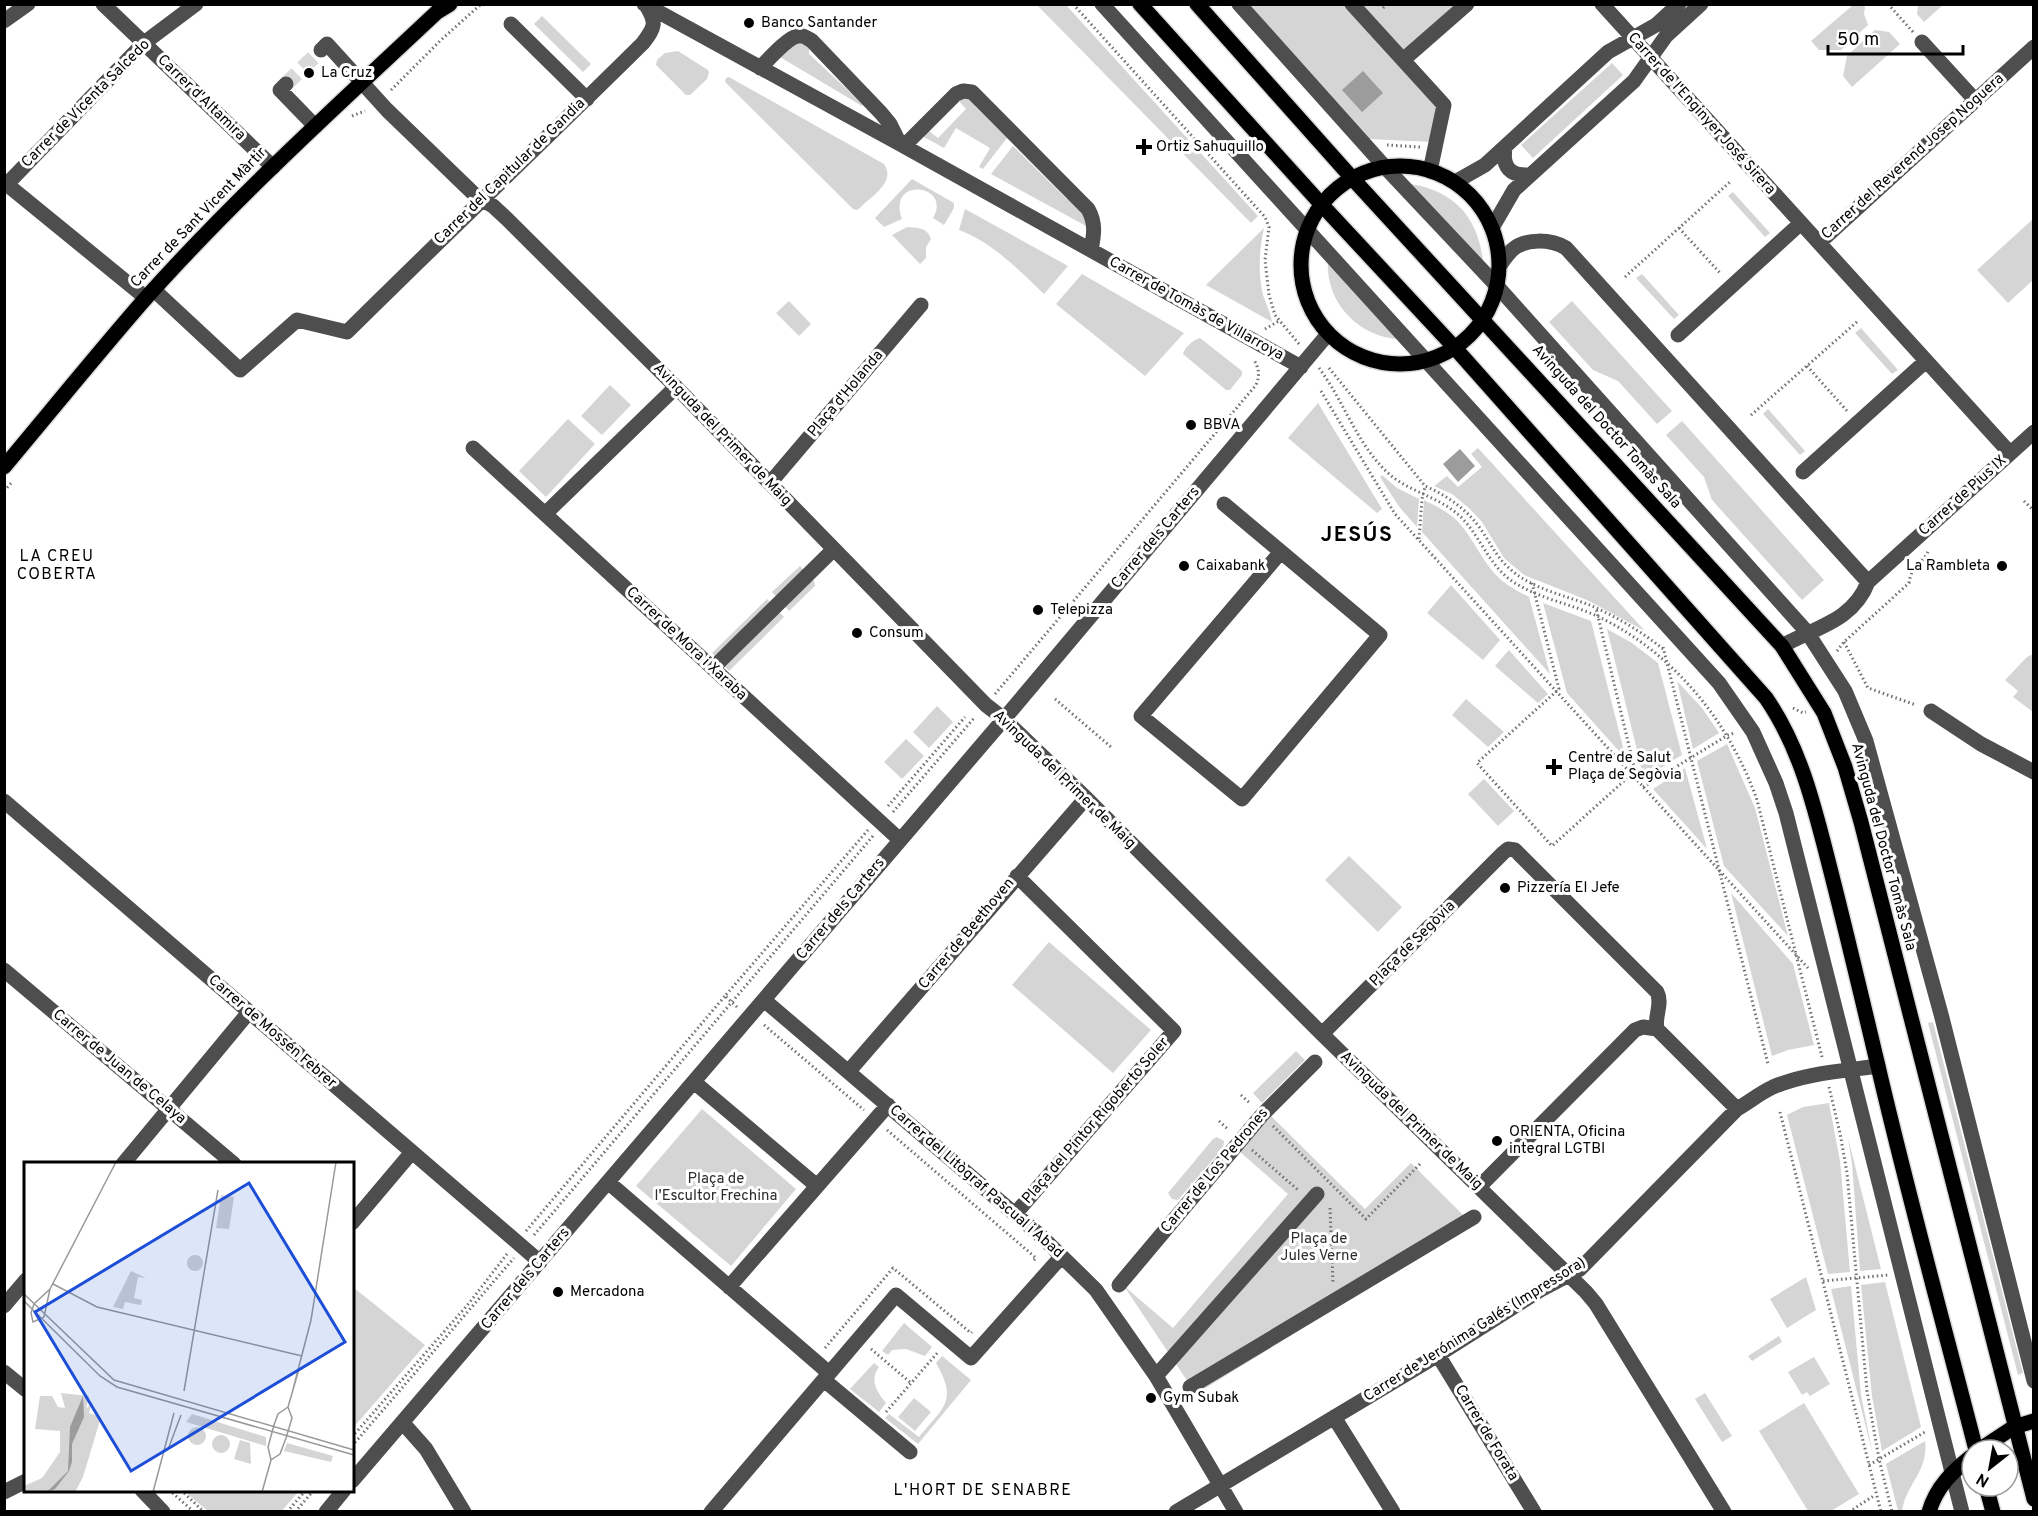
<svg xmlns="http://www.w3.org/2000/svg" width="2038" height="1516" viewBox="0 0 2038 1516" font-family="Overpass,sans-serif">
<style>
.green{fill:#d5d5d5}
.water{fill:#9c9c9c}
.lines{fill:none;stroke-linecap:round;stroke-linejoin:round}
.minor-tunnel{stroke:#d9d9d9;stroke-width:15;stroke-dasharray:15 8;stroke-linecap:butt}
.major-casing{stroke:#dbdbdb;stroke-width:18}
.path{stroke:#707070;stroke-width:3;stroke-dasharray:1.5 3;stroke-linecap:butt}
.minor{stroke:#4e4e4e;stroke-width:15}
.major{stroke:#000;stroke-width:15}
.poi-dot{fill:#000;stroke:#fff;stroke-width:2}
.labels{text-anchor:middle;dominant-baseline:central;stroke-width:6;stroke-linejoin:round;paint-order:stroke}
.poi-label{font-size:15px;fill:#000;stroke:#fff;text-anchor:start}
.street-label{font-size:15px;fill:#000;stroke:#fff}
.park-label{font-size:15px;fill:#2c2c2c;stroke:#fff}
.neighbourhood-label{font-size:16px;letter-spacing:1.5px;fill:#000;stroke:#fff}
.district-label{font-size:21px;font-weight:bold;letter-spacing:1.5px;fill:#000;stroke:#fff}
.inset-road{fill:none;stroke:#999;stroke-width:1.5}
.view{fill:#1d4ed8;fill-opacity:0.15;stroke:#1d4ed8;stroke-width:3}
.inset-edge{fill:none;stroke:#000;stroke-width:3}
</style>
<rect width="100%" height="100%" fill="#fff"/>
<path class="green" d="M1037 5H1066L1258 216 1251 223Z
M1247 5H1344L1443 114 1432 142 1369 139Z
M1355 5H1466L1405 59Z
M1853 5H1863L1865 7 1864 14 1868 25 1841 50H1819L1811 41Z
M1918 5V4L1943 5 1924 22 1917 14Z
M542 16 591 64 583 72 534 24Z
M1875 30 1889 32 1900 44 1852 87 1843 76 1847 56Z
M803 42 809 48V54L863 104 862 106 780 57 793 44Z
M678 51 708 70 709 72 707 79 690 95H686L656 65 657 60 665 53Z
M1612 63 1623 75 1533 158 1521 145Z
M729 77 884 164C896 182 873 195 861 207L857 210 853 209 725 82 726 78Z
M964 97 976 100 975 106 1007 138 983 169 979 167 990 148 956 128 944 148 922 136 929 131 938 138 966 109 959 101Z
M1013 146 1067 199C1082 203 1083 214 1088 227L991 174Z
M912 179 954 203V208L944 225 933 218C953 184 886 176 902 219L884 227 875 218Z
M1411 184C1454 191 1478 217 1483 261Z
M1733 192 1770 233 1765 237 1728 196Z
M965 209 1068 266 1044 294C1019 270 992 242 959 230Z
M2033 219V280L2008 303 1977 270Z
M907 227C918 228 927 227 931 239L926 247V258L920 264 892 235Z
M1264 228C1259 251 1258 273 1263 295 1266 304 1271 314 1272 322L1206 285Z
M1328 261 1400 339C1359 338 1325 302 1328 261Z
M1082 274 1184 333 1145 376 1056 304Z
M1642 274 1679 315 1674 319 1636 278Z
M789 301 811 324 799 336 776 313Z
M1572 301 1672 411 1657 424 1618 381 1593 370 1549 322Z
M1861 328 1898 370 1892 374 1855 333Z
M1200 338 1242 371V375L1230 390H1226L1183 354C1185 347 1193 340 1200 338Z
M610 385 631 405 602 435 581 416Z
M1318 403 1382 509 1377 513 1288 438Z
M1768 409 1805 451 1800 455 1763 414Z
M568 419 595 444 546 497 519 471Z
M1682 421 1824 580 1802 600 1712 500 1704 477 1666 435Z
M1478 448 1645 631 1587 600 1524 575 1504 558 1482 522 1470 509 1452 494 1434 486 1447 476 1458 487 1482 467 1471 454Z
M1382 475 1397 488 1419 499 1417 527 1400 508 1380 477Z
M1424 500C1434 505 1444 510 1453 517 1472 534 1480 559 1498 577 1507 586 1518 591 1529 597L1550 674 1422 532Z
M800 566 814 581 815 586 789 611 772 592Z
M1451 585 1500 640 1483 660 1427 613Z
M767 599 784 617 729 671 712 653Z
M1543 603 1591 621 1626 759 1567 693Z
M1607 629 1632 643 1658 663 1682 755 1644 778Z
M1509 650 1548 694 1538 703 1495 666Z
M2033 654V712L2013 697 2018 691 2005 680 2027 657Z
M1677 681 1702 708 1719 733 1693 749Z
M1466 699 1504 732 1488 747 1452 715Z
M937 706 953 722 929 748 913 732Z
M906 739 924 756 902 779 884 762Z
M1727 744 1755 808 1788 936 1724 866 1697 761Z
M1685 768 1707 849 1653 789Z
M1484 779 1514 811 1498 826 1468 794Z
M1349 856 1402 907 1378 932 1325 880Z
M1731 893 1793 964 1814 1045 1788 1050 1772 1056Z
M1049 942 1151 1030 1113 1073 1012 985Z
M1933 1022 2023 1373 2018 1375 1928 1023Z
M1296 1051 1305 1060 1262 1103 1253 1093Z
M1829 1103 1840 1161 1850 1272 1828 1274 1787 1115 1803 1107Z
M702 1109 796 1189 731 1266 636 1186Z
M1270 1115 1365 1209 1411 1163 1472 1224 1196 1394 1124 1286 1173 1328 1288 1194 1239 1151Z
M1217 1137 1224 1141 1223 1148 1178 1200 1172 1199 1168 1193 1213 1139Z
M1848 1138 1881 1269 1860 1271 1852 1164Z
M1806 1277 1816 1310 1787 1328 1770 1299Z
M1885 1282 1921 1427 1882 1451 1872 1396 1861 1285Z
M1851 1286 1861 1395 1873 1455 1831 1289Z
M353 1287 425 1345 353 1428Z
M904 1323 932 1347 925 1356 906 1349 892 1350 888 1355 882 1351Z
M1779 1336 1782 1342 1752 1361 1748 1356Z
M942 1356 971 1380 918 1444 885 1418 889 1414 919 1437C944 1407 958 1401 936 1363Z
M1814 1357 1830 1384 1810 1396 1807 1392 1802 1395 1788 1372Z
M874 1363 879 1367C869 1380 877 1392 886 1403L879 1412 850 1389Z
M1705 1393 1732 1436 1722 1442 1695 1399Z
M914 1398 931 1412 915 1431 898 1417Z
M1804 1403 1859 1494 1831 1511H1808L1759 1431Z
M1925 1441C1929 1471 1906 1484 1902 1511H1898L1886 1464Z
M184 1491H299L281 1512 208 1511Z"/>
<path class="water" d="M1363 71 1383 93 1362 112 1342 90Z
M1460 449 1475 466 1458 482 1443 464Z"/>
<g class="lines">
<path class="minor-tunnel" d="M286 84 321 50"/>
<defs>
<path id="major" d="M1140 4 1321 204 1455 348 1766 698C1803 752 1816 814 1832 876 1848 939 1863 1003 1878 1066 1908 1195 1943 1322 1976 1450
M1197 4 1352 178 1782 646 1824 713 1845 767 1861 822 2034 1499
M1301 265a99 99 0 1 1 198 0a99 99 0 1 1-198 0Z
M4 467C51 411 97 354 145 299 236 197 338 105 437 12L450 4
M1979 1450 2014 1427 2034 1421
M1986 1486 1993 1512
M1929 1512C1936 1487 1953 1471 1972 1456"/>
</defs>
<use href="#major" class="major-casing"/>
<path class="path" d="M1073 4 1265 217 1269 227 1265 260 1269 295 1275 315 1299 344
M1888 4 1913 32
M1383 8 1387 4
M391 90 442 39 481 4
M352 116 365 111
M1387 145 1420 147
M1679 228 1720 273
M1625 277 1731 181
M1265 329 1279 321
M1807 366 1848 412
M1319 368C1344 401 1357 445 1389 474 1411 493 1441 497 1462 518 1480 537 1488 562 1509 579 1535 598 1569 603 1597 616 1673 652 1729 721 1757 800L1822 1057
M1329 368 1425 486C1448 496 1468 510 1482 531 1491 544 1497 558 1509 568 1531 589 1565 595 1592 606 1617 617 1642 632 1663 649
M1321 391 1395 514 1808 968
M1751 415 1858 321
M4 491 13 481
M2024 501 2034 511
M1419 539 1422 499 1425 487
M1532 583 1559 689 1477 763 1552 846 1635 771 1596 608
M1844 642 1868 688 1916 705
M1663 647 1768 1064
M1837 651 1844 642 1909 583C1912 562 1924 564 1929 549
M995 694 1256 385C1260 376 1259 368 1254 360
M1055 699 1111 747
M1793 708 1803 713 1806 712
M1643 787 1728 735 1734 733
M888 806 965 717
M893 812 975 717
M737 1007 725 996 868 830
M764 1025 864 1110
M1829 1087 1840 1133 1847 1173 1867 1391 1879 1459 1892 1512
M1241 1095 1251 1104
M1780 1112 1881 1512
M1219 1121 1229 1130
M1273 1126 1366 1219 1420 1164
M887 1130 1036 1258 1033 1261
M1252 1150 1298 1190
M1330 1208 1333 1284
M526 1231 725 996
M534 1235 873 836
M1823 1281 1888 1275
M825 1348 893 1268 971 1333 972 1332
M871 1349 911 1383
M886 1412 939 1351
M352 1437 470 1302 507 1254
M352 1446 514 1258
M1869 1465 1925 1432
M169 1490 194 1512
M181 1490 204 1512
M287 1512 306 1490
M295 1512 314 1490
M1849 1512 1875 1495"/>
<path class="minor" d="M103 4 273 167
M644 4 900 144 1301 367
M1102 4 1719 683 1753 732 1776 783 1786 813 1962 1512
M1239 4 1385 167 1497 286 1807 632 1845 691 1866 741 1941 1014 2034 1381
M1352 4 1444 105 1430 171
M1602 4 2010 453
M4 21 28 4
M511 24 587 99
M1922 42 1975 100
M321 50 327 44 387 110 475 195 493 206 507 219 676 387 986 705 1004 719 1086 798 1322 1034 1586 1292 1596 1304 1724 1512
M1403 60 1467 4
M760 68C768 60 788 37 798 36 804 35 807 38 812 41L881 113 890 124 900 144
M286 84 280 90 315 126
M904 146 956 94 963 91 972 92 1088 209C1096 223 1094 235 1091 250
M1505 148C1502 167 1510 176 1529 175
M4 182 146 298
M1455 182 1485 165 1608 52 1656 25 1679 4
M7 184 144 43 196 4
M1492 228 1514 190 1634 81 1666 36 1701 4
M1819 243 2034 47
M1500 265C1503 261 1507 255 1512 250 1525 238 1551 239 1566 248L1868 582
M154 290 240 370 297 320 347 332C445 235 545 140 643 43 655 27 657 23 646 5
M1678 335 1801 223
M473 448 900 840
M1803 472 1926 361
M770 483 921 305
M1224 504 1380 635 1242 799 1141 716 1280 553
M545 514 676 387
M1782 646C1816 627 1853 621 1868 582L2034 432
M713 668 833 550
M1931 711 1981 744 2034 772
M4 801 540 1262
M4 970 234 1164
M764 1000 1042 1237 1096 1290 1156 1376 1236 1512
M1322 1034 1503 853 1508 849 1515 850 1657 992C1663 1004 1654 1016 1657 1029L1737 1109
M849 1071 1086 798
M694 1082 817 1186
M123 1164 249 1012
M608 1182 829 1373
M1479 1187 1635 1030 1643 1027 1657 1029
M1015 1214 1174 1031 1017 876
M352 1223 412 1152
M1119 1285 1262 1115 1315 1062
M729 1287 888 1105
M4 1306 26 1280
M1438 1355 1534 1512
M4 1372 26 1390
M1156 1376 1317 1194
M824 1380 910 1452
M1190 1387 1474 1217
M1334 1417 1393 1512
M403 1423 426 1449 464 1512
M352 1481 1004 719 1328 334
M142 1490 163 1512
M4 1492 26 1481
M326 1512 344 1490
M711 1512 896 1295 971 1358 1061 1257
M1176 1512 1438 1355 1542 1289 1580 1269 1737 1109C1749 1102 1760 1093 1773 1087 1806 1073 1843 1071 1878 1066"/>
<use href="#major" class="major"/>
</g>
<g class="poi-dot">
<circle cx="749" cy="23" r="6"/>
<circle cx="309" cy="73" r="6"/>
<path d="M1141 138h6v6h6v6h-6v6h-6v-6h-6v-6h6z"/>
<circle cx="1191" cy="425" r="6"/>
<circle cx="1184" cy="566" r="6"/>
<circle cx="2002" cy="566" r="6"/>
<circle cx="1038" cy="610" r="6"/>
<circle cx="857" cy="633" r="6"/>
<path d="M1551 758h6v6h6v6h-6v6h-6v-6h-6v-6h6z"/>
<circle cx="1505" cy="888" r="6"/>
<circle cx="1497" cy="1141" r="6"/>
<circle cx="558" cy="1292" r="6"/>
<circle cx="1151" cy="1398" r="6"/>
</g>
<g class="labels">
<g class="poi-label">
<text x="761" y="23">Banco Santander</text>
<text x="321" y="73">La Cruz</text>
<text x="1156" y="147">Ortiz Sahuquillo</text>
<text x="1203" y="425">BBVA</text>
<text x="1196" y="566">Caixabank</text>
<text x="1990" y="566" text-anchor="end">La Rambleta</text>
<text x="1050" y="610">Telepizza</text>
<text x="869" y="633">Consum</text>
<text x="1568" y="758">Centre de Salut<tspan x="1568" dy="17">Plaça de Segòvia</tspan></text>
<text x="1517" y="888">Pizzería El Jefe</text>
<text x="1509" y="1132">ORIENTA, Oficina<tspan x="1509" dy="17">integral LGTBI</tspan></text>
<text x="570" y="1292">Mercadona</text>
<text x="1163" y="1398">Gym Subak</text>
</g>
<g class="street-label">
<text transform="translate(201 98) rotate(44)">Carrer d'Altamira</text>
<text transform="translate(86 104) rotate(-45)">Carrer de Vicenta Salcedo</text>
<text transform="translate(1701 114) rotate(48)">Carrer de l'Enginyer José Sirera</text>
<text transform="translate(1913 157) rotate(-42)">Carrer del Reverend Josep Noguera</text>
<text transform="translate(510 172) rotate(-44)">Carrer del Capitular de Gandia</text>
<text transform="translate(199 218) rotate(-46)">Carrer de Sant Vicent Màrtir</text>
<text transform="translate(1196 309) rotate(29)">Carrer de Tomàs de Villarroya</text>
<text transform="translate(846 394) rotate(-50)">Plaça d'Holanda</text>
<text transform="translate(1606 427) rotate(48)">Avinguda del Doctor Tomàs Sala</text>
<text transform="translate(722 435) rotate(46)">Avinguda del Primer de Maig</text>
<text transform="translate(1963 496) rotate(-42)">Carrer de Pius IX</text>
<text transform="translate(1156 538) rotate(-50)">Carrer dels Carters</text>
<text transform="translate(686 644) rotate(43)">Carrer de Mora i Xaraba</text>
<text transform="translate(1064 780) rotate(44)">Avinguda del Primer de Maig</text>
<text transform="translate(1883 847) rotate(75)">Avinguda del Doctor Tomàs Sala</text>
<text transform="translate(841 909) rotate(-50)">Carrer dels Carters</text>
<text transform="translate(967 934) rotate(-50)">Carrer de Beethoven</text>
<text transform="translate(1413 944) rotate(-45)">Plaça de Segòvia</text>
<text transform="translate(272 1032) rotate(41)">Carrer de Mossén Febrer</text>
<text transform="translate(119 1067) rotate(40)">Carrer de Juan de Celaya</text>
<text transform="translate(1096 1121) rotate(-49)">Plaça del Pintor Rigoberto Soler</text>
<text transform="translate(1411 1121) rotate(44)">Avinguda del Primer de Maig</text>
<text transform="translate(1215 1171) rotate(-50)">Carrer de Los Pedrones</text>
<text transform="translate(976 1182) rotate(41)">Carrer del Litògraf Pascual i Abad</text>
<text transform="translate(526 1279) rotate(-50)">Carrer dels Carters</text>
<text transform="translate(1475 1330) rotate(-32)">Carrer de Jerónima Galés (Impressora)</text>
<text transform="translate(1486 1433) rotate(59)">Carrer de Forata</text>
</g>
<g class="park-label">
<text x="716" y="1179">Plaça de<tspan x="716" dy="17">l'Escultor Frechina</tspan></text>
<text x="1319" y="1239">Plaça de<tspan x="1319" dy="17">Jules Verne</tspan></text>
</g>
<g class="neighbourhood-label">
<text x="57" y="557">LA CREU<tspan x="57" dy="18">COBERTA</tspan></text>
<text x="983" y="1491">L'HORT DE SENABRE</text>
</g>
<g class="district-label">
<text x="1357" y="535">JESÚS</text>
</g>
</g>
<g transform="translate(24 1162)">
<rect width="330" height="330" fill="#fff"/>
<path d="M197 33 210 35 205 67 192 66ZM163 101a8 8 0 1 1 16 0a8 8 0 1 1-16 0ZM107 109 122 116 114 115 110 136 118 138 117 143 101 140 99 147 89 145ZM37 231 65 234 62 247 68 240 65 251 77 255 59 315 51 330H0V324L18 316 36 290V269L11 267 16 234H28L34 245 41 246ZM168 252 242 275V284L162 260ZM164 274a9 9 0 1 1 18 0a9 9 0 1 1-18 0ZM188 282a9 9 0 1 1 18 0a9 9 0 1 1-18 0ZM216 278 226 281 227 302 210 297ZM263 281 309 294 307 300 260 289Z" fill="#d5d5d5"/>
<path d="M59 234 60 255 48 282V300L45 309 31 327 23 330 44 309 46 265Z" fill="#9c9c9c"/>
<path class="inset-road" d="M29 122 73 145 278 194M26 127 10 142 7 151 9 160 20 155 26 127 92 0M0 132 90 218 330 288M0 139 76 214 93 225 330 293M160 229 194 28M267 235 287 158 312 0M145 285 157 253M247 298 244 285 250 263 254 252 264 245M129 330 150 251M238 330 247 298 256 292 262 276 268 256 264 245 275 207"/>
<path class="view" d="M225 21 321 180 107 309 11 150Z"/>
<rect width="330" height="330" class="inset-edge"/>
</g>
<rect width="2038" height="1516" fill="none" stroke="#000000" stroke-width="12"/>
<g transform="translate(1990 1468) rotate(211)"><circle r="28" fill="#ffffff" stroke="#999999" stroke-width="1.5"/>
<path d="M0-4.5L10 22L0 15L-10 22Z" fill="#000000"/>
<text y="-9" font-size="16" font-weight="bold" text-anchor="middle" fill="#000000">N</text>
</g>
<path d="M1828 45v9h135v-9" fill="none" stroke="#000000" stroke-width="3"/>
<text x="1837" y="45" font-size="18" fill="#000000" stroke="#ffffff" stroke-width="4.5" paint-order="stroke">50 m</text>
</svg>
